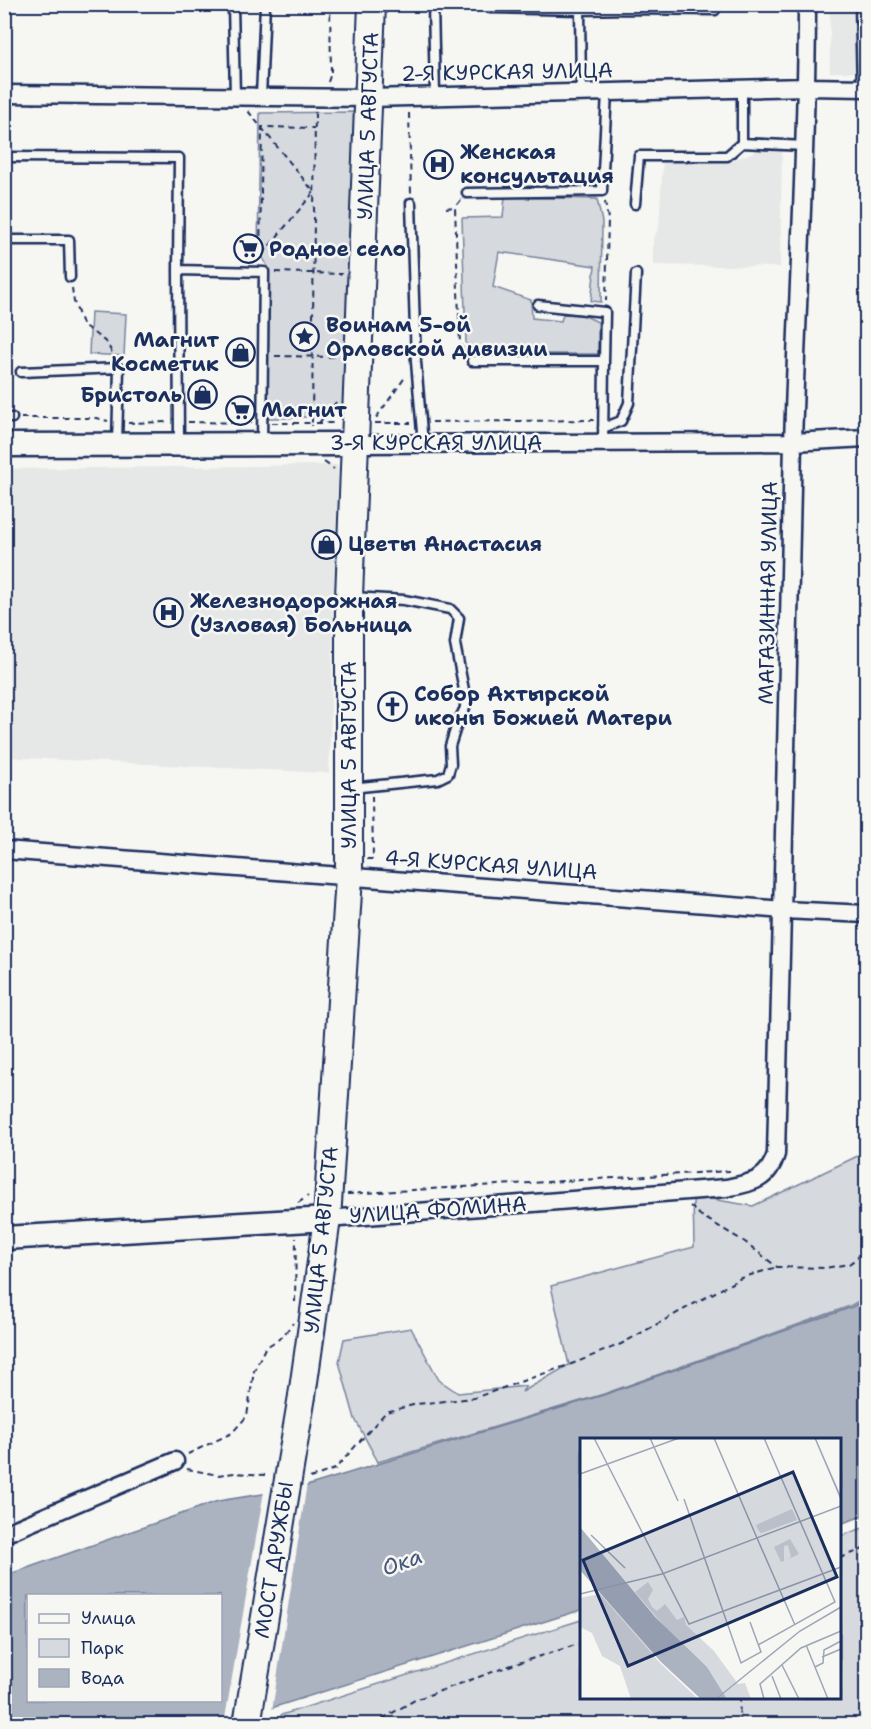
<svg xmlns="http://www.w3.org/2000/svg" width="871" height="1729" viewBox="0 0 871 1729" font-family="'Shantell Sans',sans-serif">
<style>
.built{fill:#e6e7e7}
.green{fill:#d6d9dd;stroke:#78849e;stroke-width:1.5}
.water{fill:#abb2c0;stroke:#717e99;stroke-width:1.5;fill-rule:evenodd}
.pier{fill:#f6f6f2}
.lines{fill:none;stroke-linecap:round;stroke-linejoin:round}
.lane-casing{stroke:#1b2f5e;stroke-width:13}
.street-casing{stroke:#1b2f5e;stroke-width:21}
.secondary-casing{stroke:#1b2f5e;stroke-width:27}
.primary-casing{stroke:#1b2f5e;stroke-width:30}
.path{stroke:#1b2f5e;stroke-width:2;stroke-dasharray:6 4.5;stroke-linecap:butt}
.lane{stroke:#f6f6f2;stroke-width:8}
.street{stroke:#f6f6f2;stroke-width:16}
.secondary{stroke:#f6f6f2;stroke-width:22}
.primary{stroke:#f6f6f2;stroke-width:26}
.primary-bridge-casing{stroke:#1b2f5e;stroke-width:30;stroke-linecap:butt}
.primary-bridge{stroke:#f6f6f2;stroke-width:26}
.labels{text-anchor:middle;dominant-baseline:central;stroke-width:5;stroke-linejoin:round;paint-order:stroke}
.street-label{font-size:21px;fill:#1b2f5e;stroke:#f6f6f2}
.poi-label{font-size:21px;font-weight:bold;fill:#1b2f5e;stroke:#f6f6f2;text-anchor:start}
.water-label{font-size:22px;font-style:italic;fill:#46567b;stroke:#f6f6f2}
.inset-road{fill:none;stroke:#9ea6b7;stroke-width:1.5}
.view{fill:#1b2f5e;fill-opacity:0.15;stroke:#1b2f5e;stroke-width:3}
.inset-edge{fill:none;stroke:#1b2f5e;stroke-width:3}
</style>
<rect width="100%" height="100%" fill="#f6f6f2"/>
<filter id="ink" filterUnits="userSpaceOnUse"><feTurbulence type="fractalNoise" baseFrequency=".0167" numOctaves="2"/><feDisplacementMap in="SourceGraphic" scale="12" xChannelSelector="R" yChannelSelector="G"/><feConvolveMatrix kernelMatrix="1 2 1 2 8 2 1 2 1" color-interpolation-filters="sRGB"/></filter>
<g filter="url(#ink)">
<path class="built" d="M830 5H866V69L853 72H830Z
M759 150H782L780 267 653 265V240L659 227 663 161 729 162Z
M338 465 329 773 5 757V469Z"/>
<path class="green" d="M354 112 351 270 344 403C320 420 295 418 267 418V265L261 255H258L260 113Z
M505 197 597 199 602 222 601 302 591 301 595 266 499 252 493 287 531 300 532 318 561 321 563 314 583 315 598 322V354H477L466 343 462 218 503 217Z
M91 312 126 314 124 356 89 354Z
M866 1152V1297L850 1306 604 1394 378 1462 355 1419 339 1362 344 1339 411 1328 439 1380 458 1393 526 1386 522 1392 569 1365 551 1286 694 1247 693 1196 753 1206Z
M866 1527V1724H279L281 1715 581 1620 582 1698H840V1536Z"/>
<path class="water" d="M866 1299V1515L840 1524V1440H582L581 1610 221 1724H5L4 1576 218 1501 300 1488 606 1394 852 1307ZM28 1596H220V1700H28Z"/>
<path class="pier" d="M307 1483 272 1711 231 1724H224L264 1491Z"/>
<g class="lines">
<defs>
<path id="lane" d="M233 4 235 96
M433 4 435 95
M860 4 862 88
M490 8 580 10 581 92
M627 9 715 10
M580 10 627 9V5
M261 97 265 4
M742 143V88
M4 157 179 158 178 270
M467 193 602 191 607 92
M411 203 416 362 423 444
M635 204 639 156H727L742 143 805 146
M4 240H69L70 277
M538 305 605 312 604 361
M472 361H604L603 443
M21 372 119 368 117 444
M4 418H12
M603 428 621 421 629 403 636 274
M179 443 178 270 264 272 262 442
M351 788 438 779 448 774 451 764 450 746 457 724 465 708V695L455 644 459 618 450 609 404 600 352 597"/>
<path id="street" d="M4 94 370 98 807 87 866 88
M356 444 793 442 866 438
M4 850 784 910 866 914
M327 1219 726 1188C751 1183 768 1181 776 1154 783 917 787 681 793 444 797 297 807 151 807 4
M4 1534 175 1461"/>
<path id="secondary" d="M4 445 356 444
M4 1238 327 1219"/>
<path id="primary" d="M302 1396 327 1219 349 877V597L372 4"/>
</defs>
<use href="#lane" class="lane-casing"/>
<use href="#street" class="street-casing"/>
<use href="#secondary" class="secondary-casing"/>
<use href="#primary" class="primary-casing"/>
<path class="path" d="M328 82 331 73 330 4
M248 111 314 192 256 262
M315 112 312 423H336
M409 113 411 194
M461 200 455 207 460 345 466 352
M605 202 608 219 606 301
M446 208 455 207
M260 257 262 127 314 128
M275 272 342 274
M72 288 74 302 82 324 107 343 114 357
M275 356 338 357
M21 418H96L108 421
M376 418 406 376
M188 422 252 423
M432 422 594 420
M128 423 168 422
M272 423H312V426
M319 423 338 400
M375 423H411
M324 462 334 469
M367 859H373L372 796
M347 1194 730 1171
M298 1203 308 1196
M690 1206 700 1215 745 1242 777 1267 825 1268 849 1264 866 1251
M295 1302 296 1238
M188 1454 232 1433 247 1416 254 1371 265 1348 282 1337 293 1323
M187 1469 218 1475 235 1473 265 1475
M310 1478 335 1469 386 1412 417 1404 474 1398 577 1362 621 1344 741 1278 777 1267
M840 1558 866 1548
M373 1724 415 1700 512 1665 582 1643
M739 1724 740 1698"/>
<use href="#lane" class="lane"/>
<use href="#street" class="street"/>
<use href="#secondary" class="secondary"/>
<use href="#primary" class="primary"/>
<defs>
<path id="primary-bridge" d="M247 1724 302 1396"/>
</defs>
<use href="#primary-bridge" class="primary-bridge-casing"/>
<use href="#primary-bridge" class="primary-bridge"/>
</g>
</g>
<defs>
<symbol id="hospital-ring" viewBox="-11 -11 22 22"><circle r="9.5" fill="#f6f6f2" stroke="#1b2f5e" stroke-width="1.5"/><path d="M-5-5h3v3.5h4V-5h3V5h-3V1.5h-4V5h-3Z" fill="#1b2f5e"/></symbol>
<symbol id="supermarket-ring" viewBox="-11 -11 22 22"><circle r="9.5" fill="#f6f6f2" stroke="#1b2f5e" stroke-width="1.5"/><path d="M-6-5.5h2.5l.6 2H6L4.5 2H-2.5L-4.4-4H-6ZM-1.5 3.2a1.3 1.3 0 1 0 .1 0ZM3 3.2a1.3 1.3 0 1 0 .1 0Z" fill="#1b2f5e"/></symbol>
<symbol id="sight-ring" viewBox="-11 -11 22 22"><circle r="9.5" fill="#f6f6f2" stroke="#1b2f5e" stroke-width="1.5"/><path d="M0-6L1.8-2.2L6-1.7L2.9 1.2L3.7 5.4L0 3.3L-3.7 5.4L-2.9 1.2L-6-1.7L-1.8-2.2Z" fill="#1b2f5e"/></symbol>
<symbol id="shop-ring" viewBox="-11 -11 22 22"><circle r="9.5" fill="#f6f6f2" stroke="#1b2f5e" stroke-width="1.5"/><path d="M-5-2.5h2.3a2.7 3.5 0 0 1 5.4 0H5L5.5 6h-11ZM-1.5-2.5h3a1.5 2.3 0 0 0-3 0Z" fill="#1b2f5e"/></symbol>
<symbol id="church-ring" viewBox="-11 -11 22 22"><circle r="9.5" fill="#f6f6f2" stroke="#1b2f5e" stroke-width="1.5"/><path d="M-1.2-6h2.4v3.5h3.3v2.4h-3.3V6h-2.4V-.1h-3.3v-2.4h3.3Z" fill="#1b2f5e"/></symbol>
</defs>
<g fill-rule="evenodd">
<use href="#hospital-ring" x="422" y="148" width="33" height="33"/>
<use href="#supermarket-ring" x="232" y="232" width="33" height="33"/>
<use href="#sight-ring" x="288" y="320" width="33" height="33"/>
<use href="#shop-ring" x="224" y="336" width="33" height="33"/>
<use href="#shop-ring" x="186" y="378" width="33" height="33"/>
<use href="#supermarket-ring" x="224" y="394" width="33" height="33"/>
<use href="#shop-ring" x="310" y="528" width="33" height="33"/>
<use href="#hospital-ring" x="152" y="596" width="33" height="33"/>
<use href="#church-ring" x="376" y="690" width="33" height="33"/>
</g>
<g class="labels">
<g class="street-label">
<text transform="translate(507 72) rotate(-1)">2-Я КУРСКАЯ УЛИЦА</text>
<text transform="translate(368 126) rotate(-88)">УЛИЦА 5 АВГУСТА</text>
<text x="436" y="443">3-Я КУРСКАЯ УЛИЦА</text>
<text transform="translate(768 593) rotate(-89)">МАГАЗИННАЯ УЛИЦА</text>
<text transform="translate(349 755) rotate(-90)">УЛИЦА 5 АВГУСТА</text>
<text transform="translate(491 865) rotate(4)">4-Я КУРСКАЯ УЛИЦА</text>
<text transform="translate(438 1210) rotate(-4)">УЛИЦА ФОМИНА</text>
<text transform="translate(321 1240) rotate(-84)">УЛИЦА 5 АВГУСТА</text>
<text transform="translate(274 1560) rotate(-81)">МОСТ ДРУЖБЫ</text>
</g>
<g class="poi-label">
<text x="460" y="152">Женская<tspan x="460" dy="24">консультация</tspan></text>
<text x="269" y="249">Родное село</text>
<text x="326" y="325">Воинам 5-ой<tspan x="326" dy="24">Орловской дивизии</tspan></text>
<text x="219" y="340" text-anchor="end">Магнит<tspan x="219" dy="24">Косметик</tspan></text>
<text x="182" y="395" text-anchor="end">Бристоль</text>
<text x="261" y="410">Магнит</text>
<text x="348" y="544">Цветы Анастасия</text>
<text x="190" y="601">Железнодорожная<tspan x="190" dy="24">(Узловая) Больница</tspan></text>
<text x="414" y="694">Собор Ахтырской<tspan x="414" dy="24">иконы Божией Матери</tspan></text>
</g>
<g class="water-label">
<text transform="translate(402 1562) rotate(-20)">Ока</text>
</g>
</g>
<g transform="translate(580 1438)">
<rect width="261" height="261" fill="#f6f6f2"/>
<path d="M212 71 217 82 181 95 178 92 176 87ZM210 101 219 116 207 122 211 119 208 107 204 108V123L201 124 194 109ZM68 144 73 152 68 161 72 169 77 173 85 166 97 182 104 179 106 187 134 213 158 246 165 245 171 261H147L127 229 98 204 55 154ZM20 156 80 225 118 261H51L40 228 22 218 12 195 0 189V160Z" fill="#d6d9dd"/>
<path d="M0 89 75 179 127 229 147 261H121L81 224 0 132Z" fill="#abb2c0"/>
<path class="inset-road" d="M14 0 109 186 261 129M70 0 98 63M134 0 177 100M235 0 261 60M235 0 261 61M0 36 99 0M104 61 161 225 181 214 170 184M11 97 45 130M177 100 215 187M0 156 82 136 261 68M178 207 255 164 184 0M226 207 248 261M242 219 261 211M202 227 219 261M235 229 243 225 244 212 261 203M192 238 201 261M136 261 220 193 261 169M184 261 180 246 221 210 261 193"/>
<path class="view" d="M213 34 257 139 48 228 3 122Z"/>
<rect width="261" height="261" class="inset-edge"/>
</g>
<rect width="871" height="1729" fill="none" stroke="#f6f6f2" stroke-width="24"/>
<rect x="12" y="12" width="847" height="1705" fill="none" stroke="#1b2f5e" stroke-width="2" filter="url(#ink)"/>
<rect x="27" y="1594" width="195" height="108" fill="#f6f6f2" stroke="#9ea6b7" stroke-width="1.5"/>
<rect x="39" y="1614" width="30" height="9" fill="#f6f6f2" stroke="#9ea6b7" stroke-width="1.5"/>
<text x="81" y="1624" font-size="18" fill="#1b2f5e">Улица</text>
<rect x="39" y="1639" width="30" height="18" fill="#d6d9dd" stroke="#9ea6b7" stroke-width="1.5"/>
<text x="81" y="1654" font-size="18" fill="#1b2f5e">Парк</text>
<rect x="39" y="1669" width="30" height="18" fill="#abb2c0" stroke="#9ea6b7" stroke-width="1.5"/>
<text x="81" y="1684" font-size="18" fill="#1b2f5e">Вода</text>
</svg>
